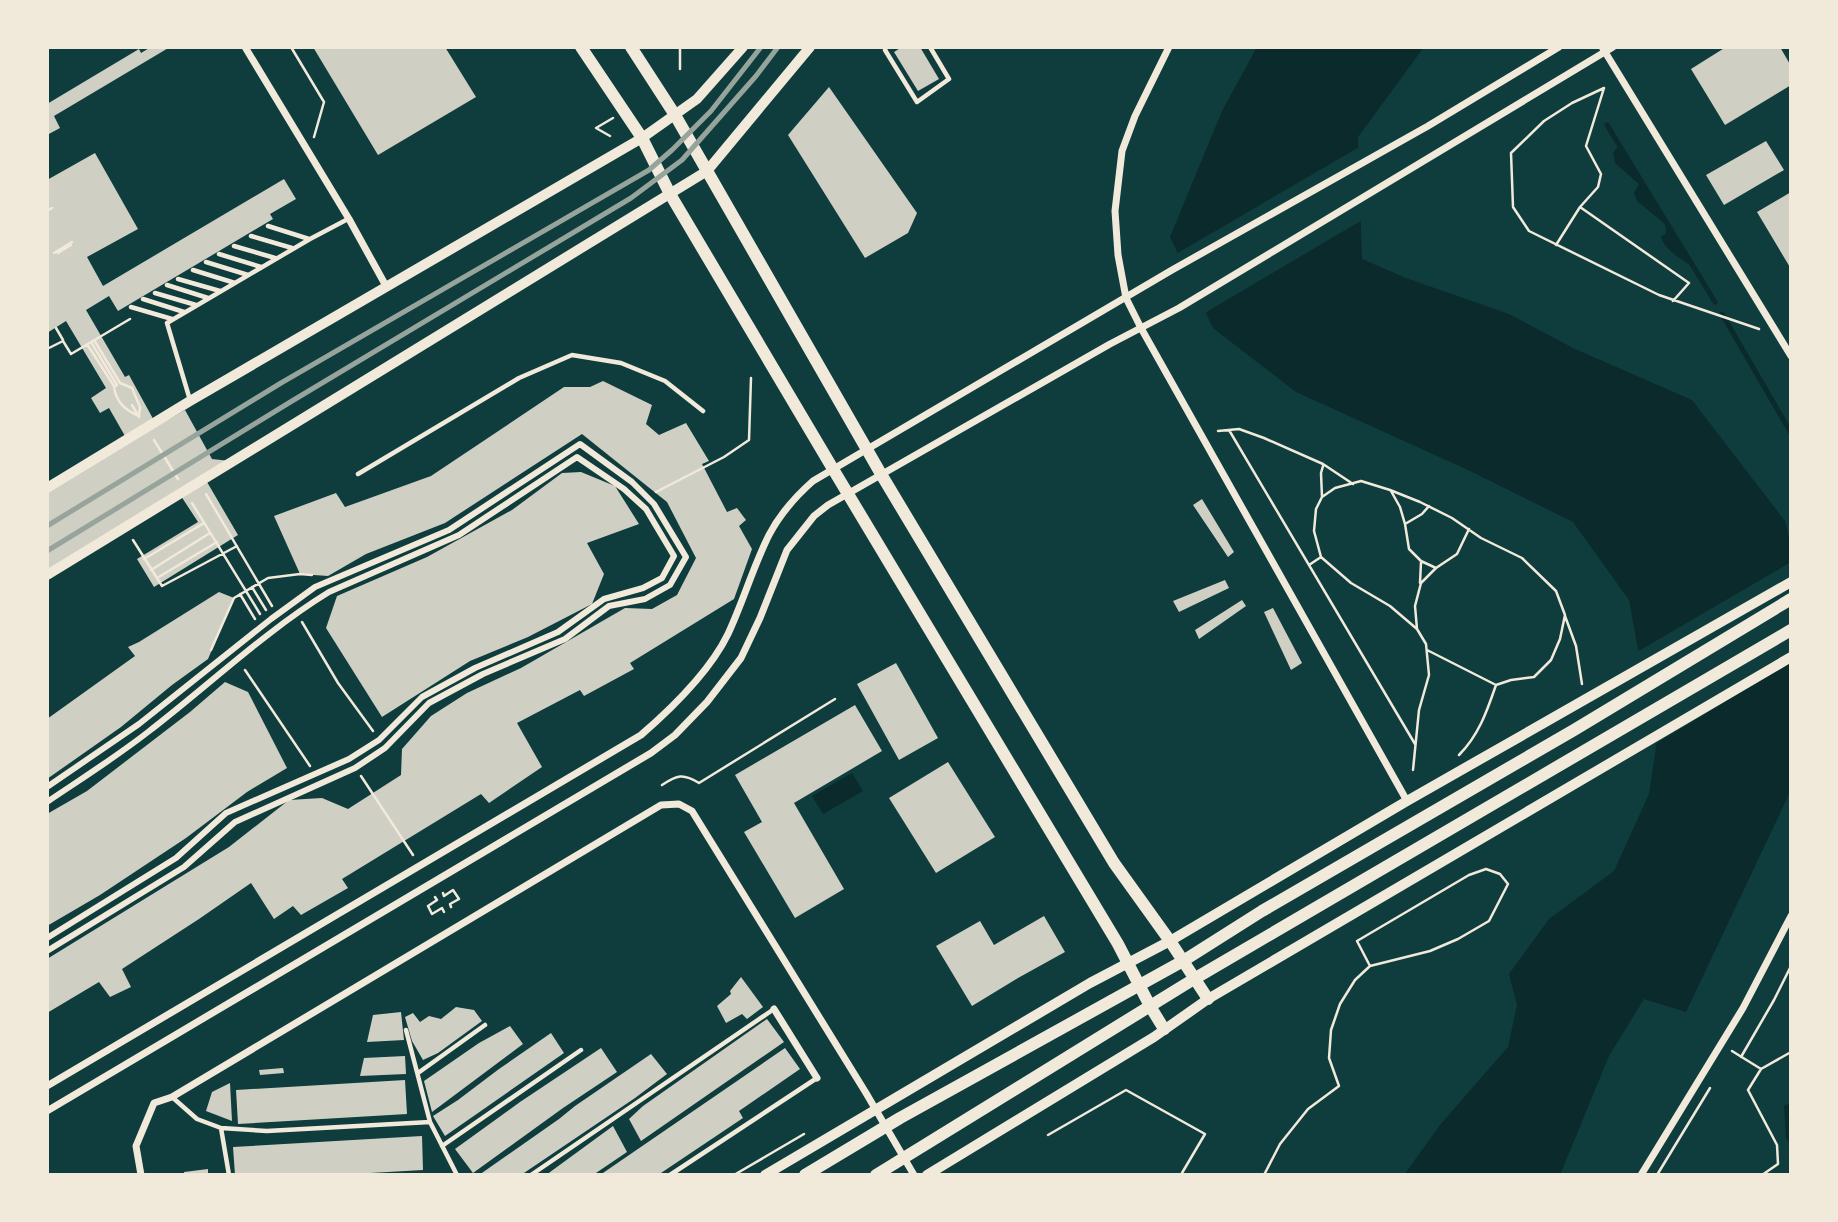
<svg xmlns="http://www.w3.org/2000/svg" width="1838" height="1222" viewBox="0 0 1838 1222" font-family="'Space Grotesk',sans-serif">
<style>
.water{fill:#0a2a2b}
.pier{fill:#0f3d3e}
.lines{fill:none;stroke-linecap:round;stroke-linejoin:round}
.stream{stroke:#0a2a2b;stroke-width:5}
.building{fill:#cfcfc3}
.path{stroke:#f1e9da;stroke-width:2.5}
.service{stroke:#f1e9da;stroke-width:4.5}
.pedestrian{stroke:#f1e9da;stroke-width:6}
.minor{stroke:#f1e9da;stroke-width:7}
.tertiary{stroke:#f1e9da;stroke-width:10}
.secondary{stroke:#f1e9da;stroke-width:12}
.rail{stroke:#97a49c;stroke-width:5}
</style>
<rect width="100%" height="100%" fill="#0f3d3e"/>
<path class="water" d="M1257 47H1424L1358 137 1362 259 1406 278 1509 314 1575 349 1692 400 1785 521 1791 545V790L1686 1012 1644 999 1609 1056 1560 1175H1404L1440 1125 1508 1047 1517 1005 1509 974 1549 919 1614 871 1649 794 1656 747 1629 600 1573 522 1468 470 1296 392 1213 328 1170 237 1222 111Z
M1619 145 1695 269C1684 260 1663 250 1661 236L1666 234 1665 224 1637 201 1634 193 1639 184 1615 163 1613 153Z
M852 773 863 791 823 814 812 796Z
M1791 1103V1147L1786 1137 1784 1106Z"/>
<path class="pier" d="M1361 146 1364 219 1203 314 1174 255Z
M1791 562V662L1652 746 1635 653Z"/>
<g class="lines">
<path class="stream" d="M1607 125 1715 302
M1722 314 1791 433"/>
</g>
<path class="building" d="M151 47H170L54 116 60 128 47 135V104L139 49 141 53Z
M313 47H445L476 97 378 155Z
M902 47H920L939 79 918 91 894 52Z
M1726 47H1780L1791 66V85L1725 125 1691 69Z
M829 87 917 213 908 233 865 258 788 135Z
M1766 141 1784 170 1724 205 1706 175Z
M95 153 138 229 87 257 103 286 284 179 296 199 270 214 273 219 118 311 109 296 86 310 125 377 129 375 157 426 185 410 212 459 239 462 207 482 238 535 154 587 137 559 198 522 181 496 47 575V491L129 443 109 408 100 413 91 398 106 388 66 321 47 333V180Z
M1791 192V269L1757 212Z
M603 381 652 405 646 424 659 435 686 423 709 461 702 464 727 512 737 508 746 520 739 526 752 549 734 599 630 663 634 669 584 696 580 690 517 723 542 767 489 803 481 794 342 879 348 888 301 915 293 906 274 919 251 883 199 919 122 969 131 987 110 997 99 982 47 1013V959L229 847 289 800 322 798 348 809 401 775 402 749 431 716 467 693 521 668 625 608 652 609 677 595 696 558 667 502 582 434 445 523 366 554 328 576 300 574 274 516 336 493 345 507 431 476 564 387H590Z
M581 472 615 486 639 524 587 543 604 574 592 604 528 637 470 661 382 717 326 628 337 596 427 557 512 510 562 473Z
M1202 499 1234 552 1228 557 1193 505Z
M1225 580 1229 588 1179 612 1173 601Z
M219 592 234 598 208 659 172 685 121 727 47 779V719L135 656 128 647 139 642Z
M1242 600 1246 606 1199 639 1195 630Z
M1273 608 1302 663 1291 670 1264 612Z
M896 663 938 738 899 760 857 684Z
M225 682 248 692 287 768 247 792 186 838 100 895 47 926V814L87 791 190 712Z
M855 705 882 751 794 803 844 889 795 918 744 832 762 822 735 775Z
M948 762 995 837 936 873 889 798Z
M1044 916 1065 952 1018 978 972 1006 936 946 980 921 994 945Z
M741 977 763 1007 747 1019 742 1014 726 1023 717 1006 731 994 730 991Z
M456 1007 474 1010 482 1021 438 1053 423 1060 412 1041 405 1017 413 1013 420 1022 429 1016 441 1019Z
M401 1012 404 1040 367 1042 373 1015Z
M767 1019 784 1042 641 1141 629 1119 643 1106Z
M510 1026 523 1044 432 1112 424 1081 479 1043Z
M551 1033 564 1053 445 1136 433 1116 458 1100 499 1069Z
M601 1048 617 1072 563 1108 473 1173 455 1149 520 1102Z
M785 1048 800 1069 739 1111 743 1118 658 1175H600Z
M651 1054 667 1074 635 1098 521 1175H479L559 1119 575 1106Z
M405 1056 406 1074 360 1076 364 1058Z
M283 1068 284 1073 260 1075 259 1070Z
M405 1080 407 1114 238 1124 236 1090Z
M230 1083 232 1121 206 1111 212 1092Z
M613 1126 627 1152 593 1175H546Z
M422 1136 423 1170 335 1175H235L233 1147Z
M208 1169V1175H184V1172Z"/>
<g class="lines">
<path class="path" d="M291 47 324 102 314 137
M680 47V69
M1604 88 1572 103 1544 121 1511 153 1513 207 1529 231 1659 295 1759 329
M610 136 596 128 613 118
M1580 207 1689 283 1673 301
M47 208 48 207
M47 211 52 208
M1556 245 1580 207 1598 187 1601 174 1586 146 1604 88
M54 253 72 242
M58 253 71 245
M56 328 63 340
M94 340 120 383 132 388 140 407 139 416
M91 342 117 385 114 387C116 402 125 410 139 416
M87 344 114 386
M47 349 63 341 71 354 130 319
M132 405 139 417
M1229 430 1415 744
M1218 431 1239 429 1264 438 1323 464 1353 484
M154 440 178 479
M1391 491 1400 507 1405 524 1409 549 1421 561 1436 568
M656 492 724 457 749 440 751 378
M206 494 272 606
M1322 497 1321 473 1323 466
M192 503 260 614
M1405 524 1422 514 1429 506
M133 540 162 586 237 546
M144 559 204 523
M1309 565 1321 557
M151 570 210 533
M157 578 217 542
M1420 583 1421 562
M252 587 266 610
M240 594 255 619
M1565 616 1576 646 1582 684
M302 622 338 683 373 731
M1417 629 1415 606 1421 583 1436 568 1457 554 1469 529
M211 650 234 598 268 578 300 574 312 575
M1427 650 1496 685
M245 670 310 766
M1413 770 1419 710 1429 675 1426 644 1417 629 1390 606 1351 583 1321 557 1314 531 1316 509 1322 497 1335 488 1361 481 1390 490 1420 502 1452 518 1481 538 1522 558 1556 591 1565 615 1560 639 1551 660 1534 677 1511 680 1496 685C1487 711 1479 735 1459 755
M361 776 413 855
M662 785C677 775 683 773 699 783L835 699
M443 893 444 896 453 890 459 899 450 904 451 907
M435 897 437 900 428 906 432 914 442 908 444 912
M1732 1051 1761 1069
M1741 1057 1774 1000 1791 966
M1048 1135 1126 1090 1205 1134 1182 1173
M734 1175 804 1134
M1264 1175 1280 1144 1308 1109 1339 1086 1329 1058 1331 1030 1340 1004 1355 980 1370 966 1430 951 1458 939 1489 921 1508 884 1500 874 1486 869 1469 875 1357 941 1370 966
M1657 1175 1710 1088
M1762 1175 1778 1164 1777 1145 1748 1090 1761 1069 1791 1052"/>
<path class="service" d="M886 47 885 50 917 102 949 79 930 47
M268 226 309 239
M251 236 292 248
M234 246 275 258
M219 254 261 267
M206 262 248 275
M193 270 235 283
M178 279 220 291
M167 285 208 298
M155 293 196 305
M143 299 184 312
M131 307 172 319
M190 400 167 323 310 239 348 219
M358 474 519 378 572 355 621 363 665 381 703 411
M406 1030 430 1122 457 1175
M418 1073 485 1025
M172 1097 197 1119 221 1128 267 1131 430 1122
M221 1128 229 1175
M442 1146 581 1050
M531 1175 774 1009
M670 1175 817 1078"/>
<path class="pedestrian" d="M47 787 139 724 271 619 315 587 449 530 580 444 632 482 654 504 686 557 670 585 645 599 609 606 565 639 483 674 429 703 385 748 355 768 235 822 184 867 47 951
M47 802C81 779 116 757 148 732 208 686 264 632 329 592L459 535 577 457 624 489 646 509 674 556 662 578 643 588 604 599 558 632 475 668 422 697 379 740 349 759 226 813 176 858 47 938"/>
<path class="minor" d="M245 47 349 219 386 286
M1169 47 1135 116 1122 151 1115 211 1118 255 1126 298 1141 328 1407 801
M1602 47 1791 356
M774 1009 817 1078
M47 1086 641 735C671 709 710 671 728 634 743 602 753 567 769 535 780 514 796 496 813 481L1172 270 1428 126 1559 47
M47 1111 651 753 675 735 707 702 741 658 760 618 787 550 814 516 828 505 1110 344 1179 308 1613 47
M141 1175 136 1146 154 1103 172 1097 661 805 679 804 692 811 866 1093 914 1175
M1641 1175 1743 1008 1791 916"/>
<path class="tertiary" d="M47 488 190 401 642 138 697 99 743 47
M47 575 707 171 810 47
M765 1175 1090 983 1170 941 1407 801 1791 582
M927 1175 1154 1037 1208 999 1791 657"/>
<path class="secondary" d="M581 47 642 138 670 194 833 469 1118 944 1150 1006 1164 1029
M631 47 675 115 881 474 1114 863 1170 941 1208 999
M805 1175 900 1118 1183 961 1262 911 1574 730 1791 599
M876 1175 1194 979 1791 630"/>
<path class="rail" d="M47 526 281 383 649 170 672 150 711 111 761 47
M47 551 292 401 631 198 682 160 756 76 778 47"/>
</g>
<rect width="1838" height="1222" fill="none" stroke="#f1e9da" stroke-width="98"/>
</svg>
